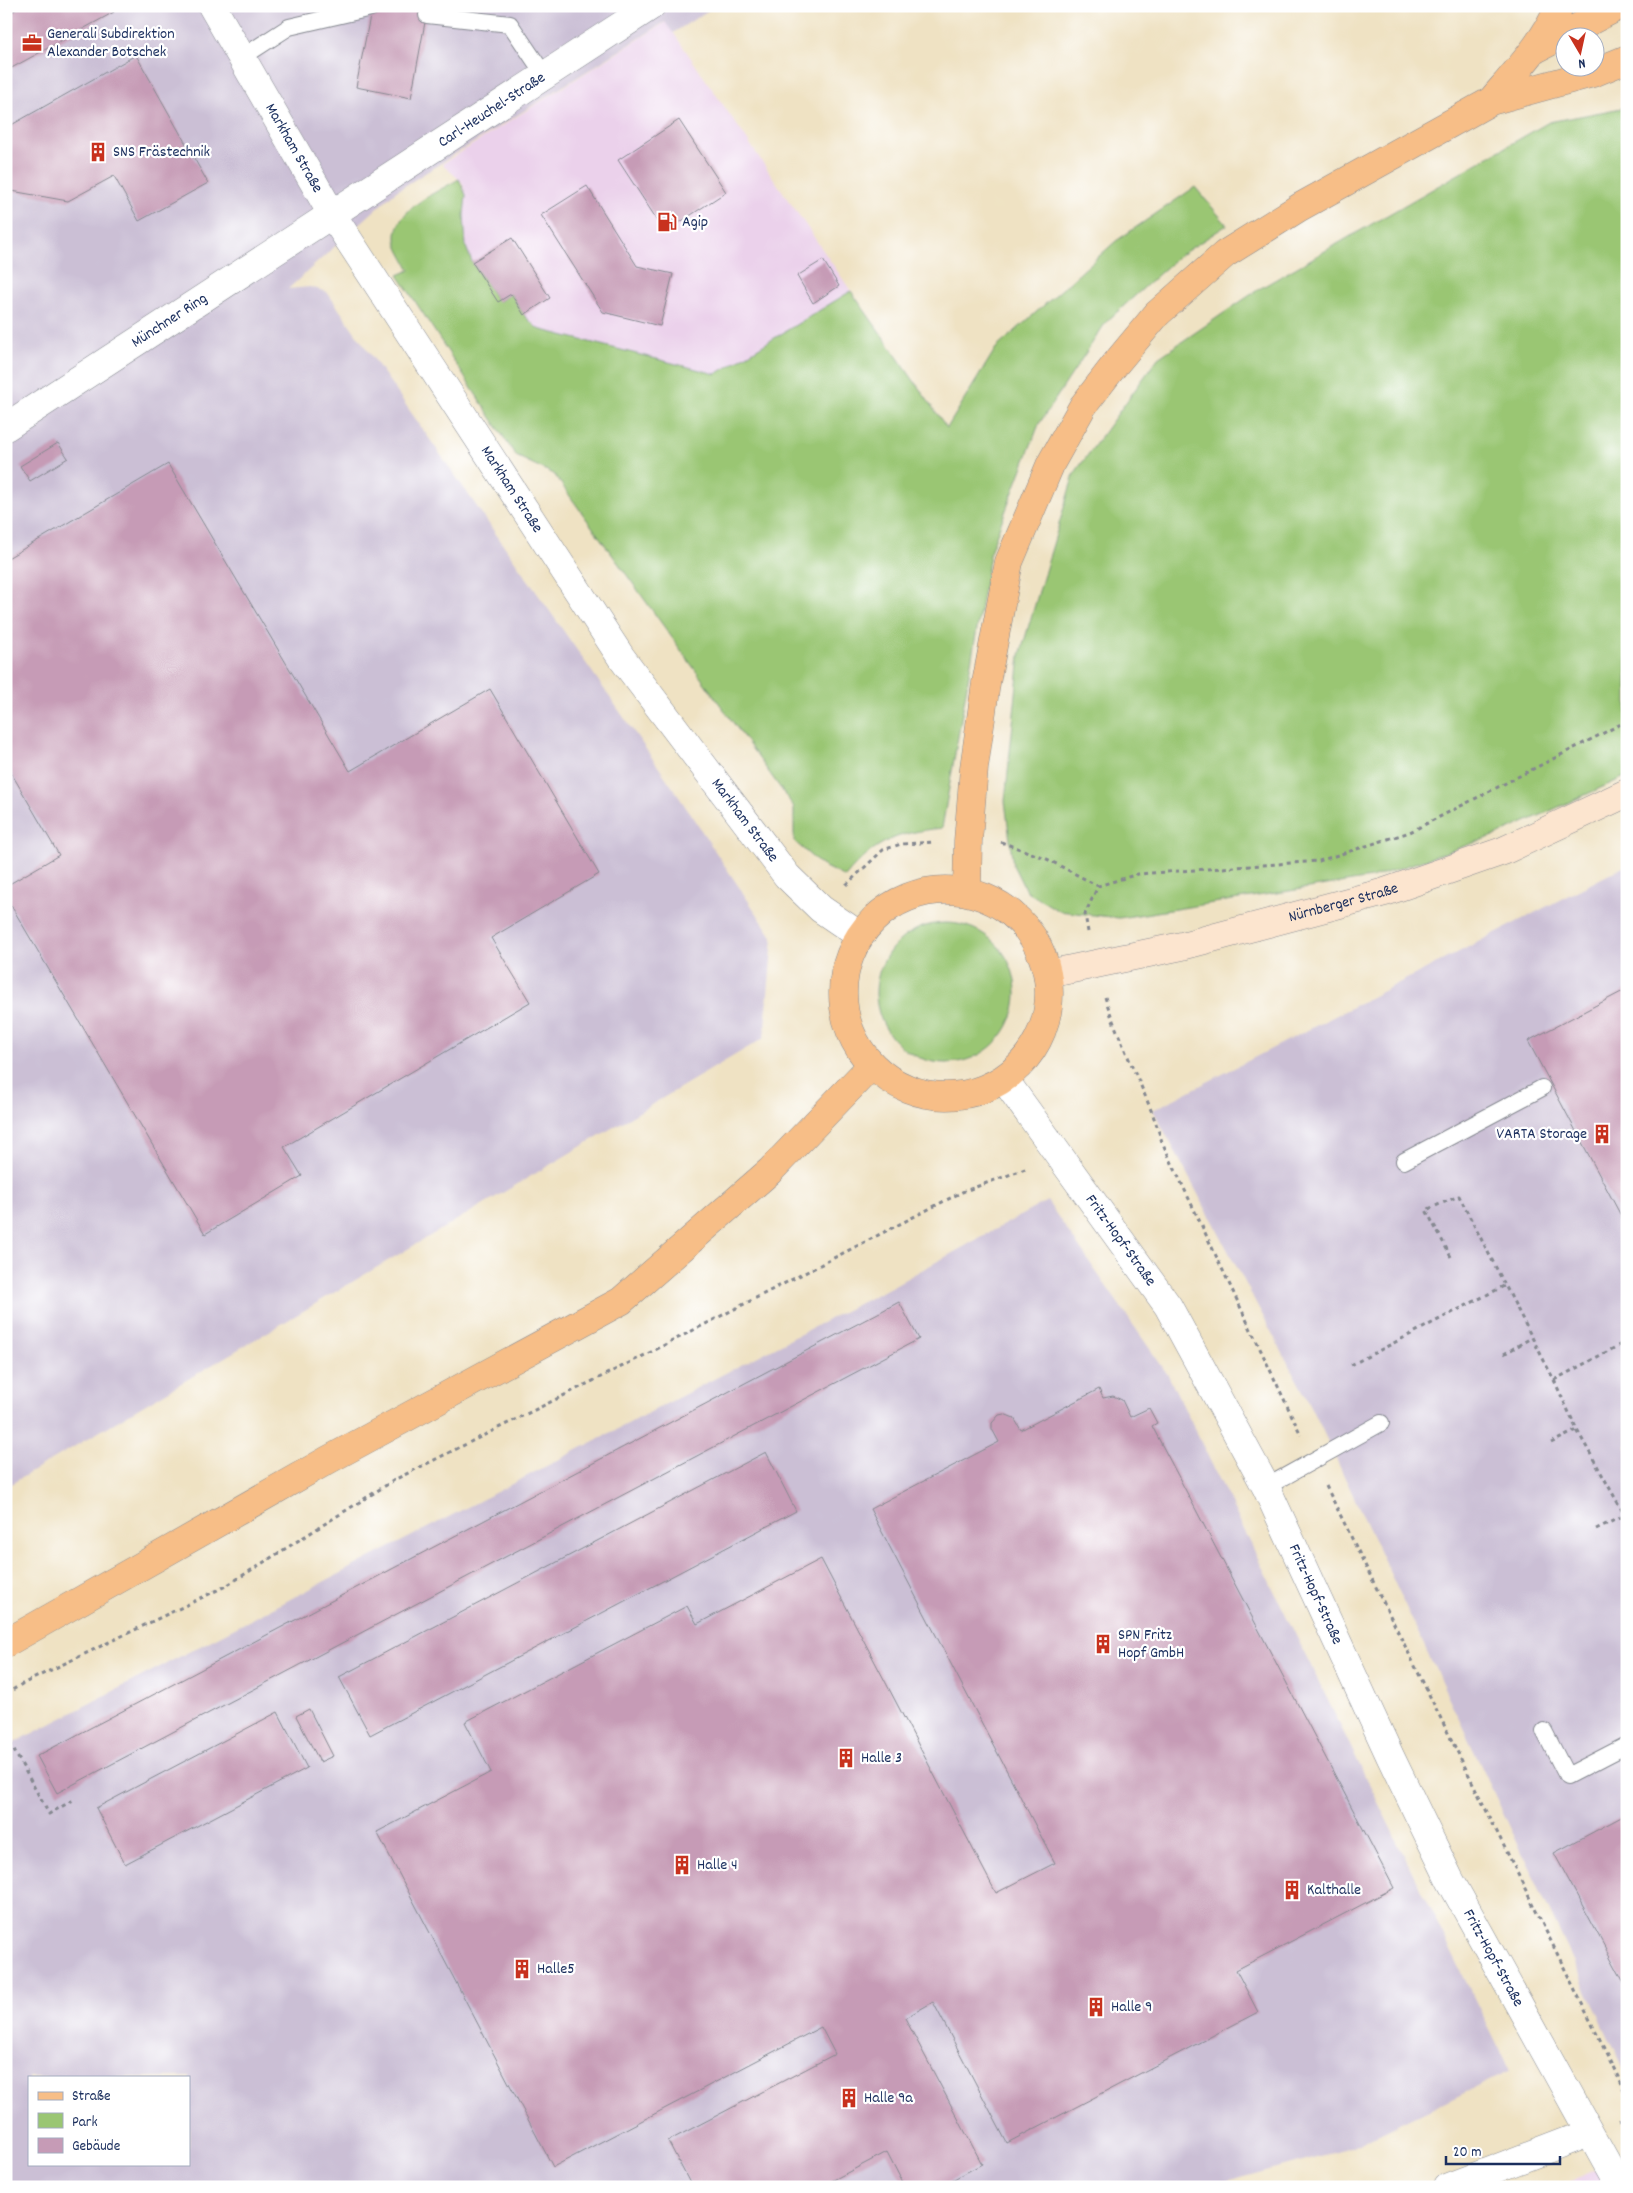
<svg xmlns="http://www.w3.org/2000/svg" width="1633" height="2193" viewBox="0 0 1633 2193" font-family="Dekko,sans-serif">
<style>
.built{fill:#ebd1eb}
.industrial{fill:#cbbfd5;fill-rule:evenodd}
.green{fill:#9ac673;stroke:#5a7a68}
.building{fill:#c69bb6}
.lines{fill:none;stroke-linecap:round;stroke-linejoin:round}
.lane-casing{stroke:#858890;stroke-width:18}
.street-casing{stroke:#858890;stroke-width:29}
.secondary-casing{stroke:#858890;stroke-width:29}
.primary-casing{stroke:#858890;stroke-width:29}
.path{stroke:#858890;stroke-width:3;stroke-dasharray:4 4;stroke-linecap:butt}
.lane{stroke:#fff;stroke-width:16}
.street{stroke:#fff;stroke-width:28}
.secondary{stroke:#fce5cf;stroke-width:28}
.primary{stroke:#f7be87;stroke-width:28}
.labels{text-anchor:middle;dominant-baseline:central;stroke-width:4.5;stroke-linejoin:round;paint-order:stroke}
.poi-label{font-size:16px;fill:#1b2f5e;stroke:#fff;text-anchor:start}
.street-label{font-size:16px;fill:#1b2f5e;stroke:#fff}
</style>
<rect width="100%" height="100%" fill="#fff"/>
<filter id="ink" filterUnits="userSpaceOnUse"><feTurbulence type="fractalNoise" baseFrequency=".02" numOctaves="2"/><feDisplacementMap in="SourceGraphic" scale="10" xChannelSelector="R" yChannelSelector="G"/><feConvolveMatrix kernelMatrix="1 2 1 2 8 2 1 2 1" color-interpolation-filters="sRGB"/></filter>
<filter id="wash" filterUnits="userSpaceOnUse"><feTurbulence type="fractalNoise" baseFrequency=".0096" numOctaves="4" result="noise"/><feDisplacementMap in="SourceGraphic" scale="20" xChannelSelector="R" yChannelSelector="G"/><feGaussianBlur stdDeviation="1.12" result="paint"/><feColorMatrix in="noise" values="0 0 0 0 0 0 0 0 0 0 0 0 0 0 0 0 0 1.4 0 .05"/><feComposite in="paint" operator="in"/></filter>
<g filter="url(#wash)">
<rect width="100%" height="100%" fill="#efe2c3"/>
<path class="built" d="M666 22 851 291 716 374 538 329 524 315 498 302 472 262 466 247 464 215 466 195 462 182 442 164Z
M1627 2158V2187H1557L1560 2186Z"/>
<path class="industrial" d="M6 6H715L673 33 665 22 395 192 288 289 310 287 327 292 671 785 773 938 764 1038 6 1487Z
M1627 865V2075L1312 1408 1153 1110Z
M1047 1201 1168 1375 1510 2071 1350 2148 1207 2187H6V1747L889 1288ZM29 2077H189V2164H29Z"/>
<path class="green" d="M1627 107V776L1497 835 1371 878 1119 918 1059 911 1026 891 1013 865 1005 801 1020 655 1074 474 1158 358 1259 289 1549 122Z
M459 179 466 195 464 215 466 247 472 262 498 302 511 294 524 315 538 329 716 374 851 291 947 428 996 348 1116 241 1195 187 1227 225 1179 256 1106 322 1039 424 991 549 942 828C896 833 875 841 845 877L821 865 794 841V807L554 474 516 456 398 275 410 270C406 262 400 253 397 245 388 211 436 193 459 179Z
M876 993a70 70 0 1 1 140 0a70 70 0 1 1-140 0Z"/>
<g id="blocks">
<path class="building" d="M22 6H111L114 12 6 71V15Z
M372 6H428L411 98 356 87Z
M136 55 208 183 139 221 114 176 68 201 6 190V128Z
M679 120 726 192 665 232 618 160Z
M587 186 637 266 673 274 660 326 603 312 541 215Z
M512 238 550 298 524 315 511 294 498 302 472 262Z
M823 260 839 286 813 303 797 276Z
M58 443 68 458 30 481 20 466Z
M168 464 350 771 490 689 599 874 491 938 530 1002 284 1147 302 1176 205 1234 6 897V886L59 855 6 764V559Z
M1627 989V1227L1528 1041Z
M899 1302 919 1339 57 1793 37 1756Z
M1099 1389 1103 1398 1113 1396 1122 1400 1130 1417 1149 1408 1157 1423 1152 1426 1394 1888 1236 1970 1258 2012 1007 2143 933 2002 905 2018 982 2164 939 2187H905L887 2152 820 2187H692L668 2141 835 2054 821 2027 553 2167 377 1832 491 1772 465 1722 687 1606 697 1624 821 1559 996 1893 1055 1863 870 1509 999 1442 992 1429V1423L999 1415 1004 1414 1014 1418 1021 1430Z
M766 1452 796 1511 370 1735 339 1677Z
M309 1709 333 1756 320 1762 296 1716Z
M278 1712 307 1768 125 1864 96 1808Z
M1627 1814V1988L1554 1853Z"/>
</g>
</g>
<g filter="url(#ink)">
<use href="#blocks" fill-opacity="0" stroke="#858890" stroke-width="1"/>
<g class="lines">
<defs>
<path id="lane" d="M427 15 510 24 545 76
M241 58 289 27 371 8
M1404 1161 1542 1088
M1266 1487 1381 1423
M1544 1731 1567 1776 1627 1745"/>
<g id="street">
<path id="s1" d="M212 6 333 216 621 657 787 876 821 909 859 935"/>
<path id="s2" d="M6 427 651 6"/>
<path id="s3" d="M1004 1079 1168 1306 1266 1487 1390 1756 1450 1880 1620 2187"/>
<path d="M1448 2187 1589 2133"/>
</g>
<g id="secondary">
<path id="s4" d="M1048 974 1182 946 1385 892 1503 851 1627 793"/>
</g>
<path id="primary" d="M1534 50 1619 6
M1491 101C1513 75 1548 38 1559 6
M843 993a103 103 0 1 1 206 0a103 103 0 1 1-206 0Z
M967 892 968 841 974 768 986 683 1009 562 1051 463 1083 406 1117 362 1157 314 1225 254 1300 207 1491 101 1593 73 1627 59
M6 1643 328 1460 621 1301 770 1171 871 1066"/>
</defs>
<use href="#lane" class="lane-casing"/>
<use href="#street" class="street-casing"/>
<use href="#secondary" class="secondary-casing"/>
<use href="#primary" class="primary-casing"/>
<path class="path" d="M1001 842 1045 858 1098 886
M846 885 883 850 901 844 935 842
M1088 932 1085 914 1098 886 1138 874 1319 861 1410 832 1627 721
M1105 997C1120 1047 1147 1091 1162 1142L1301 1435
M1451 1257 1426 1210 1459 1196 1554 1380 1577 1430 1627 1519
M1504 1354 1531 1338
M1351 1365 1504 1286
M1554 1380 1627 1341
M1551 1443 1577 1430
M1326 1486 1627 2095
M1596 1529 1625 1515
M6 1694 22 1684 226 1586 396 1479 649 1353 962 1192 1028 1168
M6 1736 49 1814 73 1800
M1620 2121 1627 2118"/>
<use href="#lane" class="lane"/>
<use href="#street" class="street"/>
<use href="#secondary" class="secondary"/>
<use href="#primary" class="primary"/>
</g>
</g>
<defs>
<symbol id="office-bare" viewBox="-9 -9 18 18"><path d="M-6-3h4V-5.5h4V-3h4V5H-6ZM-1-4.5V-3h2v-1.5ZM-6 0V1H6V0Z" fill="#c8321e" stroke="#fff" stroke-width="2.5" paint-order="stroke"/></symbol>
<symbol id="building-bare" viewBox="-9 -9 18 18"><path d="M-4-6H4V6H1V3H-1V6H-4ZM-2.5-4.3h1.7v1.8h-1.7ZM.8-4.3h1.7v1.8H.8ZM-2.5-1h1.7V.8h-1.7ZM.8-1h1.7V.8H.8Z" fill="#c8321e" stroke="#fff" stroke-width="2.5" paint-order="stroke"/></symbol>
<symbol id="fuel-bare" viewBox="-9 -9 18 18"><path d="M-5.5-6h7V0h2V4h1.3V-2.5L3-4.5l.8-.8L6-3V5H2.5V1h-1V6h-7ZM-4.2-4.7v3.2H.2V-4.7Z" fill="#c8321e" stroke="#fff" stroke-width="2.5" paint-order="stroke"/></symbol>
</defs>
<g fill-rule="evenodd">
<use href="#office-bare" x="18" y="29" width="28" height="28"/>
<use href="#building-bare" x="84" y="138" width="28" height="28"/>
<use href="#fuel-bare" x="653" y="208" width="28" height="28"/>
<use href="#building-bare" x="1588" y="1120" width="28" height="28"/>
<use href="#building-bare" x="1089" y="1630" width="28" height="28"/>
<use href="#building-bare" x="832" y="1744" width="28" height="28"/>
<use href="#building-bare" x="668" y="1851" width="28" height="28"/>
<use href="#building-bare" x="1278" y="1876" width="28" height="28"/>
<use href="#building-bare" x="508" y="1955" width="28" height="28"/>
<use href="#building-bare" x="1082" y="1993" width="28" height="28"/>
<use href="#building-bare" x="835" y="2084" width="28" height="28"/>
</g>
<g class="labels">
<g class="poi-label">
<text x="47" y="34">Generali Subdirektion<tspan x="47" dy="18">Alexander Botschek</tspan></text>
<text x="113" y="152">SNS Frästechnik</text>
<text x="682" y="222">Agip</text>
<text x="1587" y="1134" text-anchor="end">VARTA Storage</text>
<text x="1118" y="1635">SPN Fritz<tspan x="1118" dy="18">Hopf GmbH</tspan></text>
<text x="861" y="1758">Halle 3</text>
<text x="697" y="1865">Halle 4</text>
<text x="1307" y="1890">Kalthalle</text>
<text x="537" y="1969">Halle5</text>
<text x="1111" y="2007">Halle 9</text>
<text x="864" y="2098">Halle 9a</text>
</g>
<g class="street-label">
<text stroke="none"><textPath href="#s2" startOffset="580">Carl-Heuchel-Straße</textPath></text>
<text stroke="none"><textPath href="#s1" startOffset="164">Markham Straße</textPath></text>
<text stroke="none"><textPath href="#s2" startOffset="195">Münchner Ring</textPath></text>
<text stroke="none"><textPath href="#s1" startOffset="569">Markham Straße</textPath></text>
<text stroke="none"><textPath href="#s1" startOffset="974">Markham Straße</textPath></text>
<text stroke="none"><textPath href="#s4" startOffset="304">Nürnberger Straße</textPath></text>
<text stroke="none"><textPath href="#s3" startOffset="199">Fritz-Hopf-Straße</textPath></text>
<text stroke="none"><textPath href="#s3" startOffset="604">Fritz-Hopf-Straße</textPath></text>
<text stroke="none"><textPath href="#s3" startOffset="1009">Fritz-Hopf-Straße</textPath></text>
</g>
</g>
<rect width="1633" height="2193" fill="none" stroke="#fff" stroke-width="25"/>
<rect x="28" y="2076" width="162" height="90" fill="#ffffff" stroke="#a4acbf"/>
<rect x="38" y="2092" width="25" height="8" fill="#f7be87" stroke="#a4acbf"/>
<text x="72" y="2100" font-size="15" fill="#1b2f5e">Straße</text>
<rect x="38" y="2113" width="25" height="15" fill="#9ac673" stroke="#a4acbf"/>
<text x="72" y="2126" font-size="15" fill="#1b2f5e">Park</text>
<rect x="38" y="2138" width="25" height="15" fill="#c69bb6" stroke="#a4acbf"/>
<text x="72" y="2150" font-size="15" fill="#1b2f5e">Gebäude</text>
<g transform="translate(1580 52) rotate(171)"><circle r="24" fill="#ffffff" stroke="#a4acbf"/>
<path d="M0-4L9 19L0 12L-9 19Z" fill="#c8321e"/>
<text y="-8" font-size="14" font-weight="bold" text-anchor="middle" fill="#1b2f5e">N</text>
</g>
<path d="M1446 2156v8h114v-8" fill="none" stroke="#1b2f5e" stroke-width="2.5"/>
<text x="1453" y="2156" font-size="15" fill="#1b2f5e" stroke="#ffffff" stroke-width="4" paint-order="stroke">20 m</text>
</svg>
